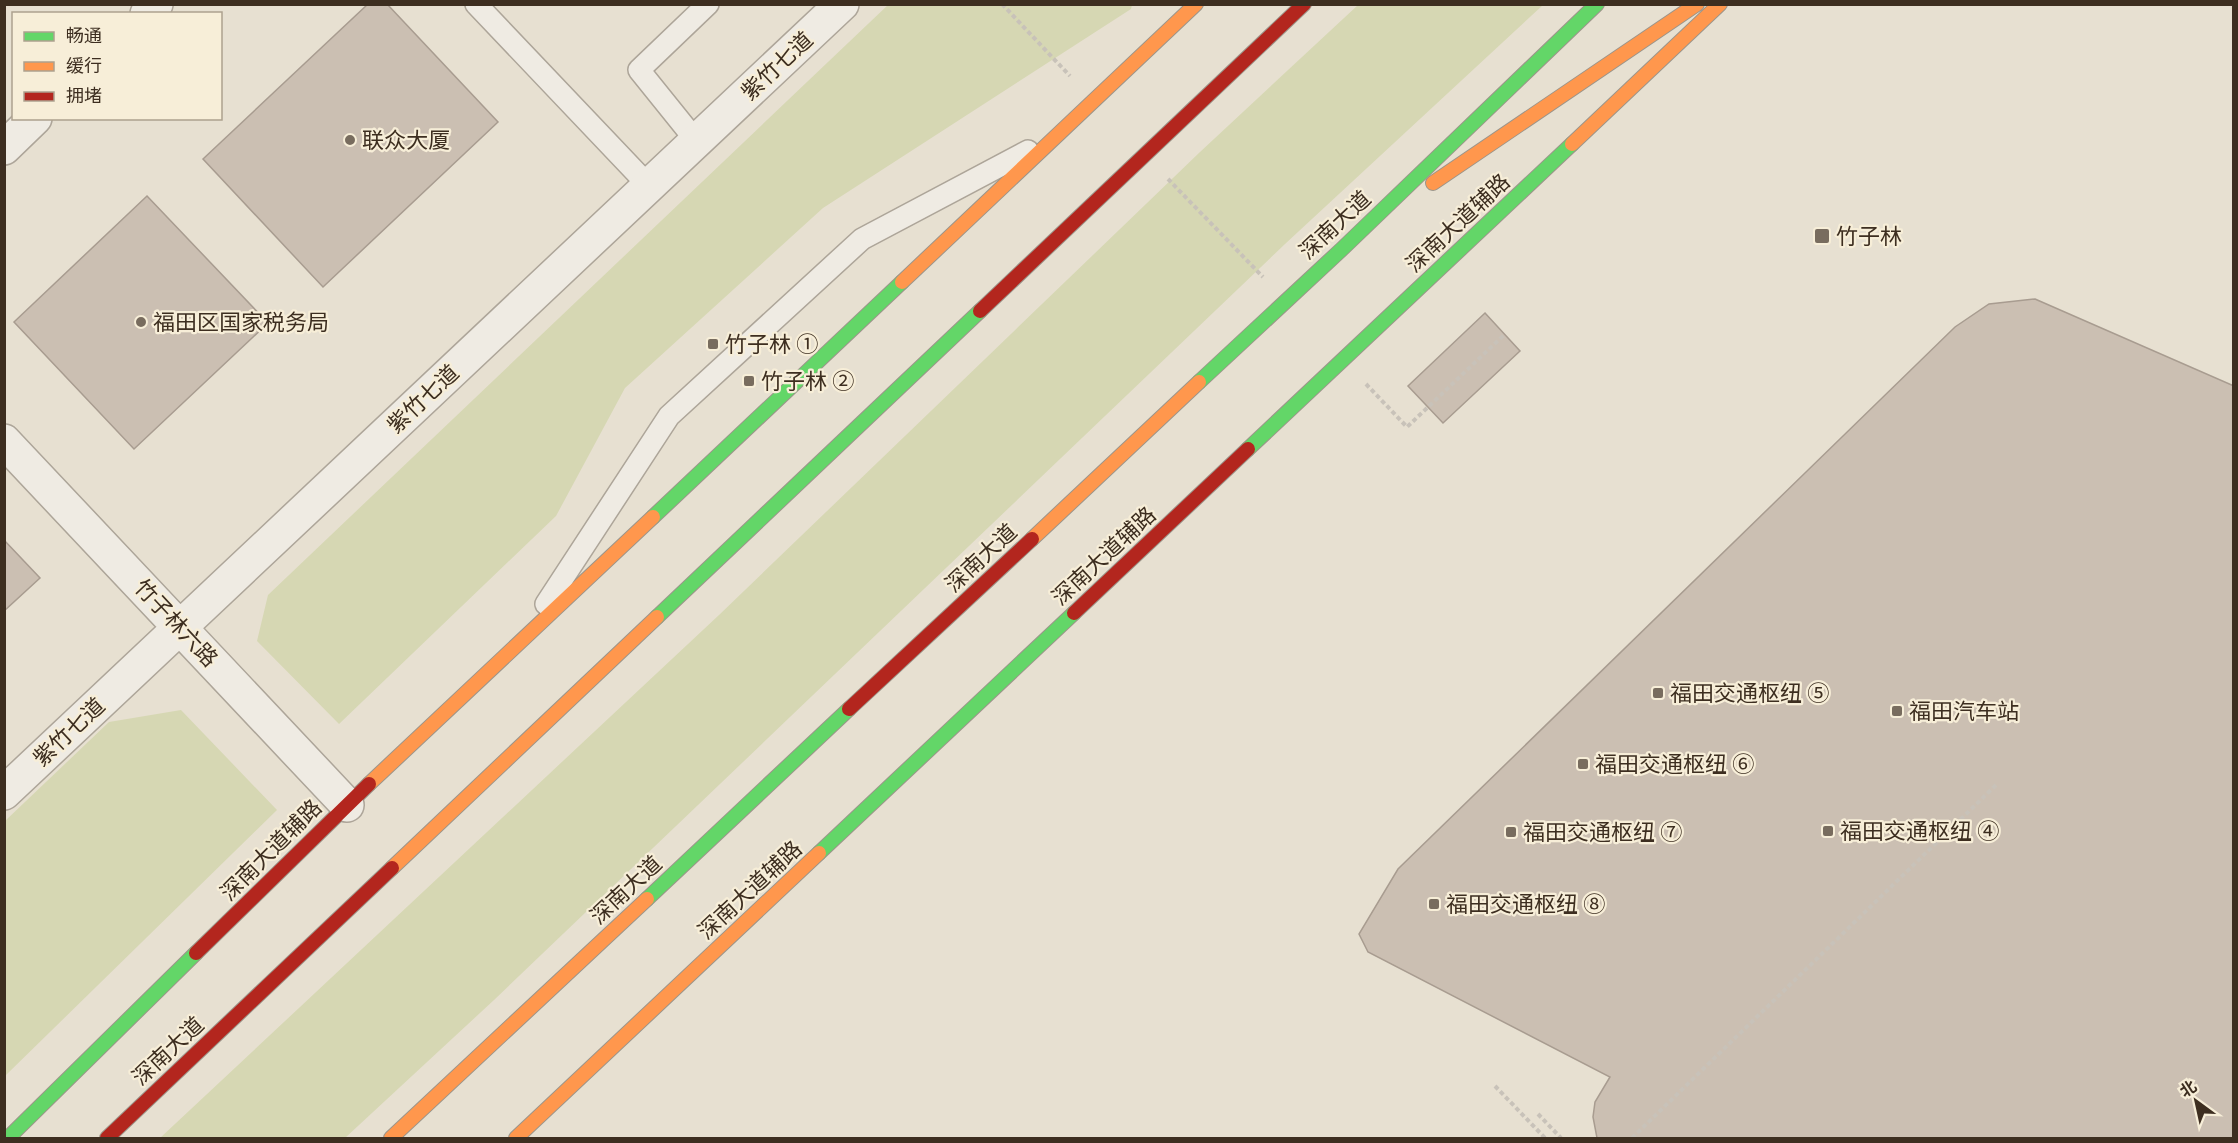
<svg xmlns="http://www.w3.org/2000/svg" width="2238" height="1143" viewBox="0 0 2238 1143" font-family="'Zilla Slab','Noto Sans SC',serif">
<style>
.green{fill:#d6d7b3}
.building{fill:#cbbfb2;stroke:#a89c90;stroke-width:1.5}
.lines{fill:none;stroke-linecap:round;stroke-linejoin:round}
.lane-casing{stroke:#ada599;stroke-width:24}
.street-casing{stroke:#ada599;stroke-width:36}
.fast-casing{stroke:#9c958a;stroke-width:16}
.slow-casing{stroke:#9c958a;stroke-width:16}
.jam-casing{stroke:#9c958a;stroke-width:16}
.path{stroke:#c8c2b9;stroke-width:4;stroke-dasharray:4.5 3;stroke-linecap:butt}
.lane{stroke:#efebe3;stroke-width:21}
.street{stroke:#efebe3;stroke-width:33}
.fast{stroke:#63d668;stroke-width:14}
.slow{stroke:#ff974d;stroke-width:14}
.jam{stroke:#b3261e;stroke-width:14}
.poi-dot{fill:#786c5e;stroke:#f7eed8;stroke-width:2}
.labels{text-anchor:middle;dominant-baseline:central;stroke-width:4.5;stroke-linejoin:round;paint-order:stroke}
.street-label{font-size:22px;fill:#3d2e20;stroke:#f7eed8}
.poi-label{font-size:22px;fill:#3d2e20;stroke:#f7eed8;text-anchor:start}
</style>
<rect width="100%" height="100%" fill="#e7e0d1"/>
<path class="green" d="M889 4 1132 5 1131 9 823 208 625 388 556 516 339 724 257 641 268 595Z
M1358 5H1543L1285 244 494 1000 345 1138H160L719 615 1200 152Z
M181 710 277 810 5 1076V821L109 722Z"/>
<path class="building" d="M368 4H387L498 122 323 287 203 159Z
M147 196 268 323 134 449 14 322Z
M2035 299 2234 386V1138H1597L1593 1117 1595 1102 1610 1077 1368 952 1359 934 1398 869 1955 327 1989 304Z
M1485 313 1520 351 1443 423 1408 386Z
M4 540 40 578 4 611Z"/>
<g class="lines">
<defs>
<path id="lane" d="M476 4 649 186
M697 142 639 70 708 4
M546 604 669 416 862 239 1028 151"/>
<path id="street" d="M147 14 156 4
M4 148 35 118
M4 441 347 805
M4 793 842 4"/>
<path id="fast" d="M1199 382 1342 249 1597 4
M1248 449 1572 144
M653 517 902 282
M657 617 980 311
M819 853 1074 613
M647 899 849 709
M8 1138 196 953"/>
<path id="slow" d="M1572 144 1720 4
M1433 183 1697 4
M902 282 1196 4
M1032 539 1199 382
M369 784 653 517
M392 868 657 617
M391 1138 647 899
M516 1138 819 853"/>
<path id="jam" d="M980 311 1304 4
M1074 613 1248 449
M849 709 1032 539
M196 953 369 784
M107 1138 392 868"/>
</defs>
<use href="#lane" class="lane-casing"/>
<use href="#street" class="street-casing"/>
<use href="#fast" class="fast-casing"/>
<use href="#slow" class="slow-casing"/>
<use href="#jam" class="jam-casing"/>
<path class="path" d="M1002 4 1070 76
M1168 179 1263 277
M1366 384 1407 427 1505 334
M1495 1086 1545 1138
M1538 1114 1561 1138
M1632 1138 1996 785"/>
<use href="#lane" class="lane"/>
<use href="#street" class="street"/>
<use href="#fast" class="fast"/>
<use href="#slow" class="slow"/>
<use href="#jam" class="jam"/>
</g>
<g class="poi-dot">
<circle cx="350" cy="140" r="6"/>
<rect x="1814" y="228" width="16" height="16" rx="3"/>
<circle cx="141" cy="322" r="6"/>
<rect x="707" y="338" width="12" height="12" rx="3"/>
<rect x="743" y="375" width="12" height="12" rx="3"/>
<rect x="1652" y="687" width="12" height="12" rx="3"/>
<rect x="1891" y="705" width="12" height="12" rx="3"/>
<rect x="1577" y="758" width="12" height="12" rx="3"/>
<rect x="1822" y="825" width="12" height="12" rx="3"/>
<rect x="1505" y="826" width="12" height="12" rx="3"/>
<rect x="1428" y="898" width="12" height="12" rx="3"/>
</g>
<g class="labels">
<g class="street-label">
<text transform="translate(777 66) rotate(-43)">紫竹七道</text>
<text transform="translate(1458 223) rotate(-43)">深南大道辅路</text>
<text transform="translate(1335 225) rotate(-43)">深南大道</text>
<text transform="translate(423 399) rotate(-43)">紫竹七道</text>
<text transform="translate(1104 556) rotate(-43)">深南大道辅路</text>
<text transform="translate(981 558) rotate(-43)">深南大道</text>
<text transform="translate(176 623) rotate(47)">竹子林六路</text>
<text transform="translate(69 732) rotate(-43)">紫竹七道</text>
<text transform="translate(271 850) rotate(-45)">深南大道辅路</text>
<text transform="translate(626 890) rotate(-43)">深南大道</text>
<text transform="translate(750 890) rotate(-43)">深南大道辅路</text>
<text transform="translate(168 1051) rotate(-43)">深南大道</text>
</g>
<g class="poi-label">
<text x="362" y="140">联众大厦</text>
<text x="1836" y="236">竹子林</text>
<text x="153" y="322">福田区国家税务局</text>
<text x="725" y="344">竹子林 ①</text>
<text x="761" y="381">竹子林 ②</text>
<text x="1670" y="693">福田交通枢纽 ⑤</text>
<text x="1909" y="711">福田汽车站</text>
<text x="1595" y="764">福田交通枢纽 ⑥</text>
<text x="1840" y="831">福田交通枢纽 ④</text>
<text x="1523" y="832">福田交通枢纽 ⑦</text>
<text x="1446" y="904">福田交通枢纽 ⑧</text>
</g>
</g>
<rect width="2238" height="1143" fill="none" stroke="#3d2e20" stroke-width="12"/>
<rect x="12" y="12" width="210" height="108" fill="#f7eed8" stroke="#ada18e" stroke-width="1.5"/>
<rect x="24" y="32" width="30" height="9" fill="#63d668" stroke="#ada18e" stroke-width="1.5"/>
<text x="66" y="42" font-size="18" fill="#3d2e20">畅通</text>
<rect x="24" y="62" width="30" height="9" fill="#ff974d" stroke="#ada18e" stroke-width="1.5"/>
<text x="66" y="72" font-size="18" fill="#3d2e20">缓行</text>
<rect x="24" y="92" width="30" height="9" fill="#b3261e" stroke="#ada18e" stroke-width="1.5"/>
<text x="66" y="102" font-size="18" fill="#3d2e20">拥堵</text>
<g transform="translate(2196 1101) rotate(327)" stroke="#f7eed8" stroke-width="4.5" paint-order="stroke">
<path d="M0-4.5L10 22L0 15L-10 22Z" fill="#3d2e20"/>
<text y="-9" font-size="16" font-weight="bold" text-anchor="middle" fill="#3d2e20">北</text>
</g>
</svg>
